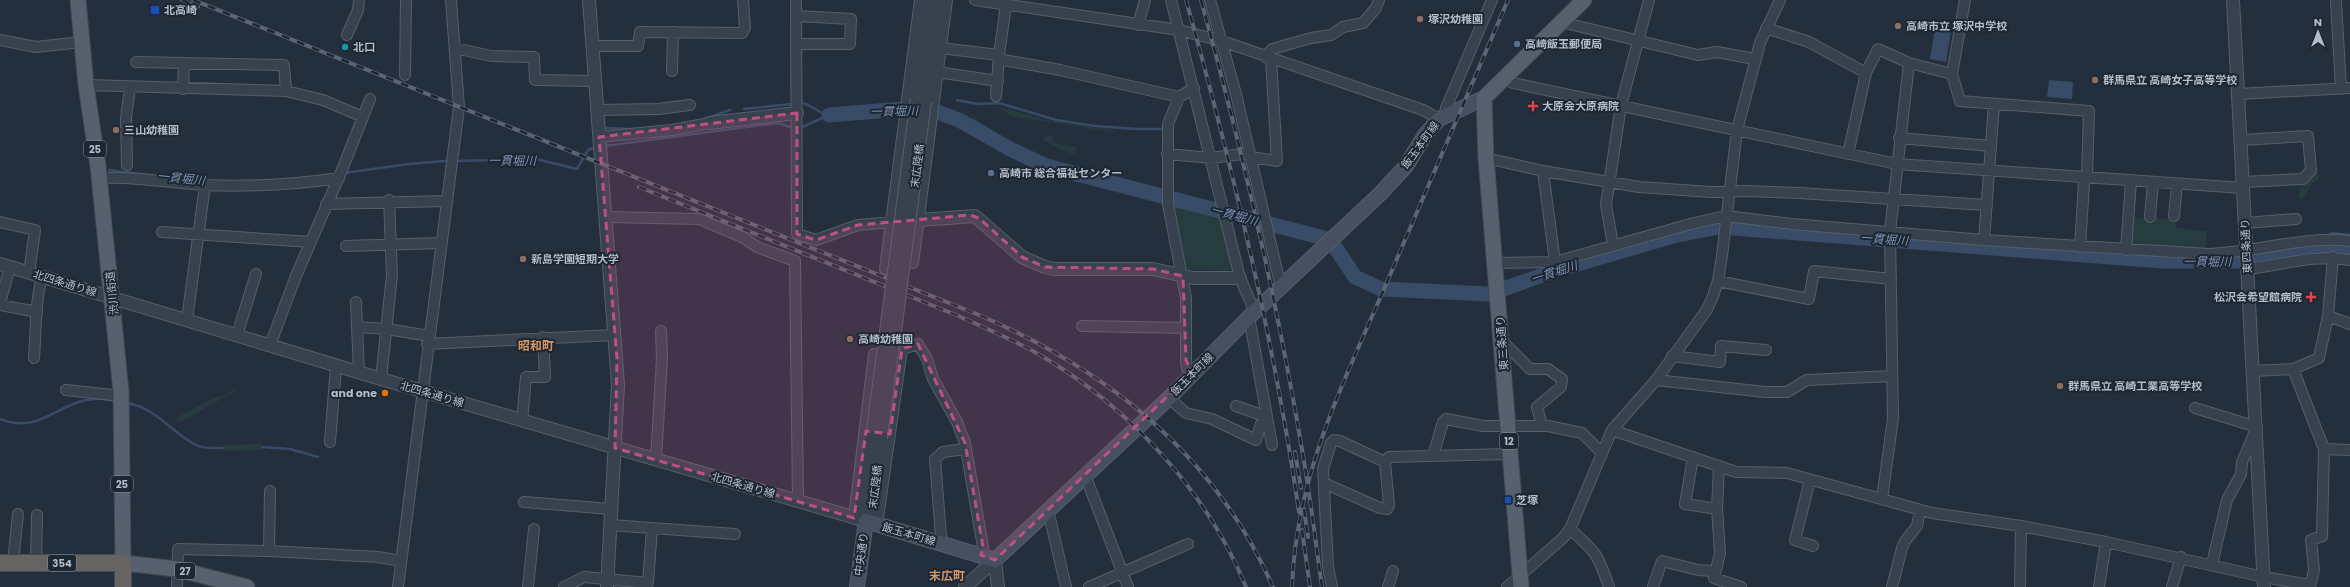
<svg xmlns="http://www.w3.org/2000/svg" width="2350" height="587" viewBox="0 0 2350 587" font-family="Poppins,'Noto Sans JP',sans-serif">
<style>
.green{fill:#263c3f}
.water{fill:#394c67}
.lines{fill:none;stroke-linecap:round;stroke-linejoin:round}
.stream{stroke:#394c67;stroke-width:2.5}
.river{stroke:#394c67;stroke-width:15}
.minor-casing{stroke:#565f6c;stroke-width:12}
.tertiary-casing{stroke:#565f6c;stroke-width:14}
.secondary-casing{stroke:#565f6c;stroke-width:16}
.primary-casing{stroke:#414a57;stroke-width:17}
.trunk-casing{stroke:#434c59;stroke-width:18}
.minor{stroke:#38414e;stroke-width:10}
.tertiary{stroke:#38414e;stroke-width:12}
.secondary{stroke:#465061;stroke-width:14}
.primary{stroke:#56606e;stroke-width:15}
.trunk{stroke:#656462;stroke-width:16}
.rail-casing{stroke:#5a6575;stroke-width:4}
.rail{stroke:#1d2633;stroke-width:2.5;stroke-dasharray:8;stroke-linecap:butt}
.tertiary-bridge-casing{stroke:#565f6c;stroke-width:14;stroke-linecap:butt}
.tertiary-bridge{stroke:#38414e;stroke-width:12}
.marked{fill:#bd5182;fill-opacity:0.2;stroke:#bd5182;stroke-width:3;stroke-dasharray:8 5;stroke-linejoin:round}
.transit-dot{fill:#1a4fb4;stroke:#1d2633;stroke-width:1.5}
.education-dot{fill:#8d6e63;stroke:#1d2633;stroke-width:1.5}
.service-dot{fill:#5c6f8a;stroke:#1d2633;stroke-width:1.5}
.culture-dot{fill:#0f9aa8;stroke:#1d2633;stroke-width:1.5}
.health-dot{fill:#e0444e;stroke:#1d2633;stroke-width:1.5}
.food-dot{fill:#e8710a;stroke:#1d2633;stroke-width:1.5}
.labels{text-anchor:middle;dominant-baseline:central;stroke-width:4;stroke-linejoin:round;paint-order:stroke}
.shield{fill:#1d2633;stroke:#878f9c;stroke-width:1}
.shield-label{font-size:10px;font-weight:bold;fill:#b4bcc9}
.poi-label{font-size:11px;font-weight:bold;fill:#b4bcc9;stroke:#1d2633;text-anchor:start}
.street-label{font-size:11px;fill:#b4bcc9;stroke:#1d2633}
.water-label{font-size:12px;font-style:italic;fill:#7c92b1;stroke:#1d2633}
.neighbourhood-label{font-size:12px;font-weight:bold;fill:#d59563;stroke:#1d2633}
</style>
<rect width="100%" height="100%" fill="#242f3e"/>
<path class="green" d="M997 106 1046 120 1117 131H1108L1014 117Z
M973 117 1009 141 1069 166 1110 175V182C1058 168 1015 152 972 119Z
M1046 135 1053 137V143L1076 147 1075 154 1069 153 1043 140Z
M2315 170 2321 177 2311 185 2303 199H2299L2300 189Z
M1173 206 1222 218 1232 266 1227 271 1185 269Z
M2130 218 2176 219V228L2207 231 2205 252 2128 247Z
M236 388 237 390 181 422 176 418 218 396 222 397Z
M261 444 262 450 225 451V445Z"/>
<path class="water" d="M1935 29 1951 31 1946 62 1930 59Z
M2049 80 2073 82 2072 99 2047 97Z"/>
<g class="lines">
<path class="stream" d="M957 100 977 104 999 103 1056 120 1095 126 1136 129H1161
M800 103C811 103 818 114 829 115
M744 109 792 104
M701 120 730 110
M605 128 629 129
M800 128 829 115
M604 146 778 123 793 128
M456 161 536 159 577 169 588 150 597 147
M109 170 148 175
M344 173 409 164 445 161
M2331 237V233L2350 235
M2330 250V242
M127 403C155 407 172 433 196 445 204 449 215 448 224 448
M0 419C40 435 57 402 94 399 101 398 109 400 116 401
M262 447 290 449 318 457"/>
<path class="river" d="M829 115 903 109 937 112 959 120 1010 149 1046 166 1324 238 1335 247 1355 277 1381 289 1489 294 1557 270 1673 236 1719 227 2162 261H2260L2318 250 2350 252"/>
<defs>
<path id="minor" d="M796 0 797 234 816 240 858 225 892 222
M975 0 1179 30 1222 41 1423 110 1439 119
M1171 0 1240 278 1255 312
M1210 0 1236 94 1279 279 1283 287
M1965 0 1952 74 1960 101 2089 111 2087 177 2084 183 2080 247
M2336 1 2341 89
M1561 22 1698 55 1717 52 1755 59
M1138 25 1145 0
M1766 28 1809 42 1866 73
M347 35 358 10 359 0
M0 40 36 47 81 42
M796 44H850L851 19 797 16
M592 46H638L640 32 742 33 745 28 743 0
M455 48 491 56 534 57 535 80 594 81
M940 48 999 55
M1265 57 1272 49 1311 38 1331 35 1343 27 1363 23 1376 8 1379 0
M998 59 1060 70 1179 97
M136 62 284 65 286 91
M672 71 673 32
M937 72 998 81
M405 75 406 0
M1505 77 1513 83 1897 164 2243 188
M86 85 286 91 323 100 363 117
M183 89 184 63
M2239 94 2350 88
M996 96 999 55 1006 5
M598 110 658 109 690 105
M1445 116 1446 108 1492 0
M599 137 672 130 710 123
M1899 138 1991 146
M2241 140 2308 136 2311 170 2303 179 2243 182
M1167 154 1211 158 1250 153
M1848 154 1866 73 1878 49 1909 63 1952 74
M1251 157 1277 161 1271 59
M1486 158 1543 171 1639 187 1711 192 1748 191 1799 193 1987 205
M127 165 126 118 130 87
M1543 171 1555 262
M99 178C135 176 170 183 205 185 252 187 292 185 339 178
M326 204 446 201
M2174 216 2177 184
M606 217 699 219 744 238 757 247 795 261 798 501
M2150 217 2153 182
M0 222 35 230 29 273
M2245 223 2296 219
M162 232 311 242
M1984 240 1994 104
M1613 245 1606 205 1621 105 1649 0
M346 246 441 243
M2126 250 2131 181
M913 263 947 0
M1496 263 1555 262 1694 223 1726 216 1792 224 1984 240 2208 254C2253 253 2307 235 2350 241
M885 269 920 0
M2247 269C2283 265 2313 254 2350 260
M1718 281 1809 299 1814 271 1891 279
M356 302 359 373
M0 303 10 267
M0 305 37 312
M2328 316 2350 324
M1249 317 1272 445
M187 320 205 185
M1082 326 1186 328
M357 327 387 329 429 336
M237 335 256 274
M1502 341 1530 369H1548L1562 379 1561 387 1537 407 1542 426
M427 344 615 335
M270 345 296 276 342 170 370 99
M1672 356 1720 362 1721 346 1766 350
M34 358C36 331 35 303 42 277
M2293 369 2324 449 2322 536 2311 540 2314 570 2310 587
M2253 371 2293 369 2319 358 2328 316 2333 257
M1192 373 1187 368 1186 360V298L1168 204V124L1179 97 1194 88
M381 379 392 275 389 200
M1656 380 1765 392H1787L1807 380 1892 376
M66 390 122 396
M1169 398 1186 413 1212 419 1256 440 1261 424 1268 423
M1236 406 1267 417
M2195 408 2257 427 2242 462 2241 474 2227 500 2212 564
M522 421 526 377H545L543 337
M1612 430 1736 472 1787 473 1932 513 2021 526 2106 542 2264 577 2310 585
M330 442 336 366
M2324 449 2350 450
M1433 456 1443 422 1446 419 1483 426H1548L1582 433 1602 453
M1693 457 1685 504 1717 509
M656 459 662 359 661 331
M1719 466 1717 509 1720 553 1714 578 1741 587
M1085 475 1128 587
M1810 480 1795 540 1813 546
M1324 483 1380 508 1387 509 1389 505 1385 462 1389 457 1509 454
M1882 499 1893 418 1890 232 1909 63
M524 502 611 509
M1048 510 1066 587
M854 518 874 354
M610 525 735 534
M877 525 902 349 918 344 927 359 933 379 957 422 965 443 983 547 981 555
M1570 529C1596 552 1598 554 1609 587
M940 543 941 536 935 459 943 452 965 449
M269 551 270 491
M13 563 18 514
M36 563 37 515
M177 587 178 549 269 551 378 557 401 561
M398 587 459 107 451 0
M528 587 534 529
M564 587 584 577 648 583 652 528
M1089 587 1188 544
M1332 587 1328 566 1323 469 1331 443 1334 440 1340 441 1385 462
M1388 587 1393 571
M1507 587 1563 538 1570 529 1612 430 1656 380 1706 311 1712 299 1718 281 1722 256 1737 130 1760 43 1780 0
M1653 587 1662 561 1698 570 1714 571
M1892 587 1902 548 1905 541 1917 526 1920 510
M2020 587 2021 526
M2099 587 2106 542
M2172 587 2181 557"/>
<path id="tertiary" d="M589 0 618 385 607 587
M2233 0 2264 587
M917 99 928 11 931 0
M925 101 938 13 935 0
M710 123 797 113
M892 222 975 216 1022 257 1045 267 1055 269H1153L1193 278H1240
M0 264 381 379 866 521
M866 521 872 516 881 438
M866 521 863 513 872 437
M995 560 998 587
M965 587 995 560"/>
<path id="secondary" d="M857 587 866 521 995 560 1169 398 1249 317 1381 193 1406 166 1425 135 1439 119 1484 98"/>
<path id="primary" d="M78 0 86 85 98 166 121 391 123 563 177 569 247 587
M1521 587 1486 158 1484 98 1584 0"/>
<path id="trunk" d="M0 563H123V587"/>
</defs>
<use href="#minor" class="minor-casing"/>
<use href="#tertiary" class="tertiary-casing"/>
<use href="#secondary" class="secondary-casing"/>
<use href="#primary" class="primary-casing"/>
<use href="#trunk" class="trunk-casing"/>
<use href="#minor" class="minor"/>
<use href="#tertiary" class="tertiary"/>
<use href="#secondary" class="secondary"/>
<use href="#primary" class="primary"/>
<use href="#trunk" class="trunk"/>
<defs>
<path id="rail" d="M182 0 198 7
M193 0 979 315C1109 371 1215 455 1273 587
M1186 0C1233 168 1274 339 1299 512
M1201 0C1243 152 1278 306 1304 461 1311 503 1316 545 1322 587
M639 187 961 317C987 329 1014 340 1040 355 1129 407 1207 491 1246 587
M1295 452 1301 488
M1304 509 1308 537
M1302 530 1310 587
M1292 587C1296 479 1339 392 1381 296 1423 197 1466 99 1508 0"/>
</defs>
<use href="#rail" class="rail-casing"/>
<use href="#rail" class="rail"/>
<defs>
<path id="tertiary-bridge" d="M872 437 917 99
M881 438 925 101"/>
</defs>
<use href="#tertiary-bridge" class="tertiary-bridge-casing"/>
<use href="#tertiary-bridge" class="tertiary-bridge"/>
</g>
<path class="marked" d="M797 113V234L816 240 858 225 970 215 979 218 1022 257 1045 267 1153 269 1183 276 1186 360 1192 373 995 560 981 555 983 547 965 443 918 344 902 349 890 434 866 431 854 518 615 448 617 359 599 137Z"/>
<g class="transit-dot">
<rect x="150" y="5" width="10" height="10" rx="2"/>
<rect x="1504" y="496" width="8" height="8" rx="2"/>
</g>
<g class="education-dot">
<circle cx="1420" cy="19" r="4"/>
<circle cx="1898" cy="26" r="4"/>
<circle cx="2095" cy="80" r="4"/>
<circle cx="116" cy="130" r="4"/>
<circle cx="523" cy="259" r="4"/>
<circle cx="850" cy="339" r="4"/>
<circle cx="2060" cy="386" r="4"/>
</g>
<g class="service-dot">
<circle cx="1517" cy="44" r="4"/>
<circle cx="991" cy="173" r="4"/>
</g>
<circle class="culture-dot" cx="345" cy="47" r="4"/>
<g class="health-dot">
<path d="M1531 100h4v4h4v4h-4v4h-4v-4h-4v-4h4z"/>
<path d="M2309 291h4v4h4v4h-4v4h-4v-4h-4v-4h4z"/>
</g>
<circle class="food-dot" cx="385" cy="393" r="4"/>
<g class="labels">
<g class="shield">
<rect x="84" y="141" width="22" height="16" rx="3"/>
<rect x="1500" y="433" width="18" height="16" rx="3"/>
<rect x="111" y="476" width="22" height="16" rx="3"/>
<rect x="48" y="555" width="28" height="16" rx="3"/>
<rect x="175" y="563" width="20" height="16" rx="3"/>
</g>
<g class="shield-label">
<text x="95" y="149">25</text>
<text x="1509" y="441">12</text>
<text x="122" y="484">25</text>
<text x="62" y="563">354</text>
<text x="185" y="571">27</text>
</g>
<g class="poi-label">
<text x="164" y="10">北高崎</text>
<text x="1428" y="19">塚沢幼稚園</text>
<text x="1906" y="26">高崎市立 塚沢中学校</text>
<text x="1525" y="44">高崎飯玉郵便局</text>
<text x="353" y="47">北口</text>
<text x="2103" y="80">群馬県立 高崎女子高等学校</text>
<text x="1542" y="106">大原会大原病院</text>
<text x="124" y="130">三山幼稚園</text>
<text x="999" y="173">高崎市 総合福祉センター</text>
<text x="531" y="259">新島学園短期大学</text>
<text x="2302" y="297" text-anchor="end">松沢会希望館病院</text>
<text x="858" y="339">高崎幼稚園</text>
<text x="2068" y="386">群馬県立 高崎工業高等学校</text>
<text x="377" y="393" text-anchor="end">and one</text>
<text x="1516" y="500">芝塚</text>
</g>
<g class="street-label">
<text transform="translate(1420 145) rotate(-54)">飯玉本町線</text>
<text transform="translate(917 166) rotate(-83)">末広陸橋</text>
<text transform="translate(2246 246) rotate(-93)">東四条通り</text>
<text transform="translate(65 283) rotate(17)">北四条通り線</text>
<text transform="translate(112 293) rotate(-96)">渋川街道</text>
<text transform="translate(1502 343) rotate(-94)">東三条通り</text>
<text transform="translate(1192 374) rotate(-45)">飯玉本町線</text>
<text transform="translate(432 394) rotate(16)">北四条通り線</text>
<text transform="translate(743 485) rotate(16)">北四条通り線</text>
<text transform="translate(875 487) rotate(-83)">末広陸橋</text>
<text transform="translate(909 534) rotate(16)">飯玉本町線</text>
<text transform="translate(861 554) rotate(-82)">中央通り</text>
</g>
<g class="water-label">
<text transform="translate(894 111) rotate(-1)">一貫堀川</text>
<text x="512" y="160">一貫堀川</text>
<text transform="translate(181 178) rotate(6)">一貫堀川</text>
<text transform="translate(1234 215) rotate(15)">一貫堀川</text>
<text transform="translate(1884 239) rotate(4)">一貫堀川</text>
<text x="2207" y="261">一貫堀川</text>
<text transform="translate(1554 272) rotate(-18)">一貫堀川</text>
</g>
<g class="neighbourhood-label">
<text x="536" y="345">昭和町</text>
<text x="947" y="575">末広町</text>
</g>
</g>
<g transform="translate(2318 32)" stroke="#1d2633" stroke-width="3" paint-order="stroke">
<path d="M0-3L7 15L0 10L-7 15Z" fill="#b4bcc9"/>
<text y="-6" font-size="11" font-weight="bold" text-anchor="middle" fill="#b4bcc9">N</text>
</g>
</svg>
